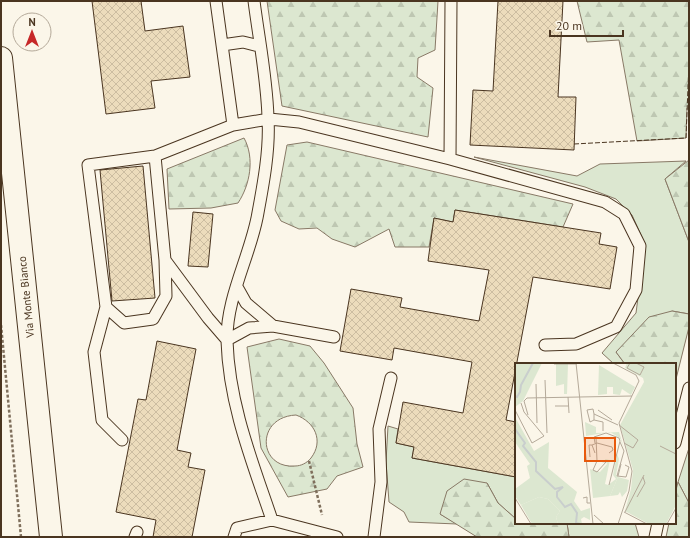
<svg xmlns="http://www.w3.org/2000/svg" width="690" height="538" viewBox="0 0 690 538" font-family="'PT Sans',sans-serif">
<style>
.green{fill:#dce7d0;stroke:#887966}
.forest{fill:url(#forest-firs);stroke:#887966;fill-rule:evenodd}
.building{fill:url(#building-cross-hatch);stroke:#4a3520}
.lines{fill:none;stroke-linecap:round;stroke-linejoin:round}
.service-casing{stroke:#4a3520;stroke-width:13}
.primary-casing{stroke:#4a3520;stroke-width:24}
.path{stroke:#7f6f5c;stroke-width:2.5;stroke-dasharray:3 2;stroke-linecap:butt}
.service{stroke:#fbf6e9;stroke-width:11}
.primary{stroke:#fbf6e9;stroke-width:22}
.fence{stroke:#4a3520;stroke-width:1;stroke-dasharray:5 2;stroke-linecap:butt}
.labels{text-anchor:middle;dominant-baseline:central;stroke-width:3;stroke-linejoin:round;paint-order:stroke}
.street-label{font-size:11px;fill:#4a3520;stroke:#fbf6e9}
.inset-river{fill:none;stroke:#c9cecd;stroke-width:2}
.inset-road{fill:none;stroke:#b4a999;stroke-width:1}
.view{fill:#e8590c;fill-opacity:0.15;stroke:#e8590c;stroke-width:2}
.inset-edge{fill:none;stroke:#4a3520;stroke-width:2}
</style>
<defs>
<pattern id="forest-firs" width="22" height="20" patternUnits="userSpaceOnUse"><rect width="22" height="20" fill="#dce7d0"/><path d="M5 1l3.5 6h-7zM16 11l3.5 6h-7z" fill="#bec7b2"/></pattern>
<pattern id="building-cross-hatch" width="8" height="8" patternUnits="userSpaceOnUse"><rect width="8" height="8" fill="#ecdcbc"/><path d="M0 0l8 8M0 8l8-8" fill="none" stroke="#ccbda1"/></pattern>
</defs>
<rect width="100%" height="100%" fill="#fbf6e9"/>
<path class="green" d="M474 157 577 176 600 164 686 161 665 179 689 242V314L672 311 616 352 625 364H614L602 353 636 313 645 244 632 215 616 199 585 187Z
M388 426 398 429 396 443 414 447 412 458 516 477V519L498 503 487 483 440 514 457 524 409 522 404 512 389 502 386 462Z
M689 448V503L678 482Z
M567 523H635L639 537H569Z"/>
<path class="forest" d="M267 1H438L435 50 418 58 417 77 433 88 428 137 282 106Z
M577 1H689V108H687L686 138 637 141 619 40 587 42Z
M244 138C255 158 250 185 238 203L211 208 169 209 167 169Z
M307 142 573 204 563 227 455 210 453 222 434 218 429 247H395L389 229 355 247 332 239 317 228 299 229 281 221 275 210 287 145Z
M689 160V242L665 179Z
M672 311 689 314V327L675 383V364H625L616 352 649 317Z
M279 339 310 346 324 363 353 408 357 444 363 467 337 476 327 489 288 497 261 448 247 347ZM296 415C315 422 324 441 311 458 307 463 301 466 295 466 258 469 255 417 296 415Z
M464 479 487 483 498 503 516 519V523H567L569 537H477L440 514 447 491Z
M678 482 689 503V537H666L669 523H675V494Z"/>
<path class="building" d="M92 1H141L145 31 183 26 190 77 151 81 155 108 106 114Z
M498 1H563L558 97H576L574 150 470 145 473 90 493 91Z
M143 166 155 298 112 301 100 170Z
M455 210 601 233 599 244 617 247 610 289 533 277 506 420 516 422V477L412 458 414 447 396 443 403 402 463 413 472 362 394 348 392 360 340 351 351 289 402 298 400 307 479 321 489 270 428 261 434 218 453 222Z
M193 212 213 214 208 267 188 266Z
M157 341 196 349 177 450 191 453 188 467 205 470 192 537H153L156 520 116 512 138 399 146 400Z"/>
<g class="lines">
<defs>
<path id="service" d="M216 1 233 125
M254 1C259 40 267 79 268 118 270 150 263 186 257 218 249 258 226 299 227 341 229 404 252 461 272 520
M222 45 243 42 259 46
M155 156 233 125 269 119 299 122 450 159 605 202 624 214 640 246 636 290 616 327 576 344 545 345
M450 159 451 1
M106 307 124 323 153 319 166 296 165 260
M273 326 334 337
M122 440 102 420 94 352 106 307 88 165 155 156 165 260 208 318 227 340 249 328 273 326 246 303 237 287
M675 443 689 388
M135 537 137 532
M234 537 237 528 272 520 337 537
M374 537 381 482 379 429 391 378
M655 537 658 523"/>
<path id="primary" d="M1 58 51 537"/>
</defs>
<use href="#service" class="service-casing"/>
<use href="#primary" class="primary-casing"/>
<path class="path" d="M1 325 21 537
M309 461 322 515"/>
<use href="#service" class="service"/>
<use href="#primary" class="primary"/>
<path class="fence" d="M574 144 686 138 689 62"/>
</g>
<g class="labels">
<g class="street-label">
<text transform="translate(26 297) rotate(-96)">Via Monte Bianco</text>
</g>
</g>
<g transform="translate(515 363)">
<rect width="161" height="161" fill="#fbf6e9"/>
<path d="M41 1H53L52 31H49V21L41 23ZM84 2 120 24 116 32 107 26 105 32 98 31V24H92V31L83 32ZM103 114 114 117 112 128 107 134 105 129 103 132 95 133ZM24 134 33 136 45 148 41 154 43 161H17L6 142Z" fill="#dce7d0"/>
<path d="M0 0H27L8 38 0 44ZM1 56 19 88 34 79 33 105 62 129 59 138 66 148 75 145V157L69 154 66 156 67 161H43L41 154 45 148 33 136 24 134 6 142 0 133V126L15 115 12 103 15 101 0 79ZM70 59 81 64V70L104 69 109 85 105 75 95 69 71 73ZM102 91 104 96 101 112 103 114 95 133 78 135 75 106 85 109 92 101 90 96 95 97 90 121 93 122 101 116 98 112Z" fill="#dce7d0"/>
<path d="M112 0H161V142L151 161H134L110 148 116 126 118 107 105 62 129 19 128 15 110 5Z" fill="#dce7d0"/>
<path class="inset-river" d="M0 33 2 34 5 29 6 22 18 0M0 66 10 80 8 83 21 99V108L40 126 48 124 42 129V134L50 144 56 141 62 150 61 160 65 161"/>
<path class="inset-road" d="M61 0 78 161M98 0 121 12 124 18 104 60 117 108 114 128 103 161M115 0 112 5 125 12 129 4 121 0M39 1H62M30 17 32 70M21 21 22 60M53 34 54 50M40 43H54M0 47 17 80 29 73 9 49 6 40M83 47 97 57M79 51V57L75 59 72 47 78 46 79 51 103 62M13 52 9 38 12 35 117 33M79 57 88 59V68M104 62 123 77 118 85 109 80M81 74 82 98 78 107 82 109 91 99 82 98M105 79 109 88 102 113 111 114 114 104 110 102M80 80 79 74 91 70 104 75 105 78 94 122M77 82 82 80 97 84 98 87 94 90M145 83 161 91M75 94 74 82H77L80 90M103 113 106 101M122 134 130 120 128 114M0 135 16 161M68 135 72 134V140H75M109 149 132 161M110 149 129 112M79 152 89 161M152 161 161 145"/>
<path class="view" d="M70 75H100V98H70Z"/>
<rect width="161" height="161" class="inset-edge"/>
</g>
<rect width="690" height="538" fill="none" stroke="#4a3520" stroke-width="4"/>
<g transform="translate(32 32)"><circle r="19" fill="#fbf6e9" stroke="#b4a999"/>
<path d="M0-3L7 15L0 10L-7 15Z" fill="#c62828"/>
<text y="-6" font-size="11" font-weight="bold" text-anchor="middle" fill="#4a3520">N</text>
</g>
<path d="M550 30v6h73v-6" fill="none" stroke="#4a3520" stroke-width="2"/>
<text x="556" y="30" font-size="12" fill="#4a3520" stroke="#fbf6e9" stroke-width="3" paint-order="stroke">20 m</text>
</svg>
